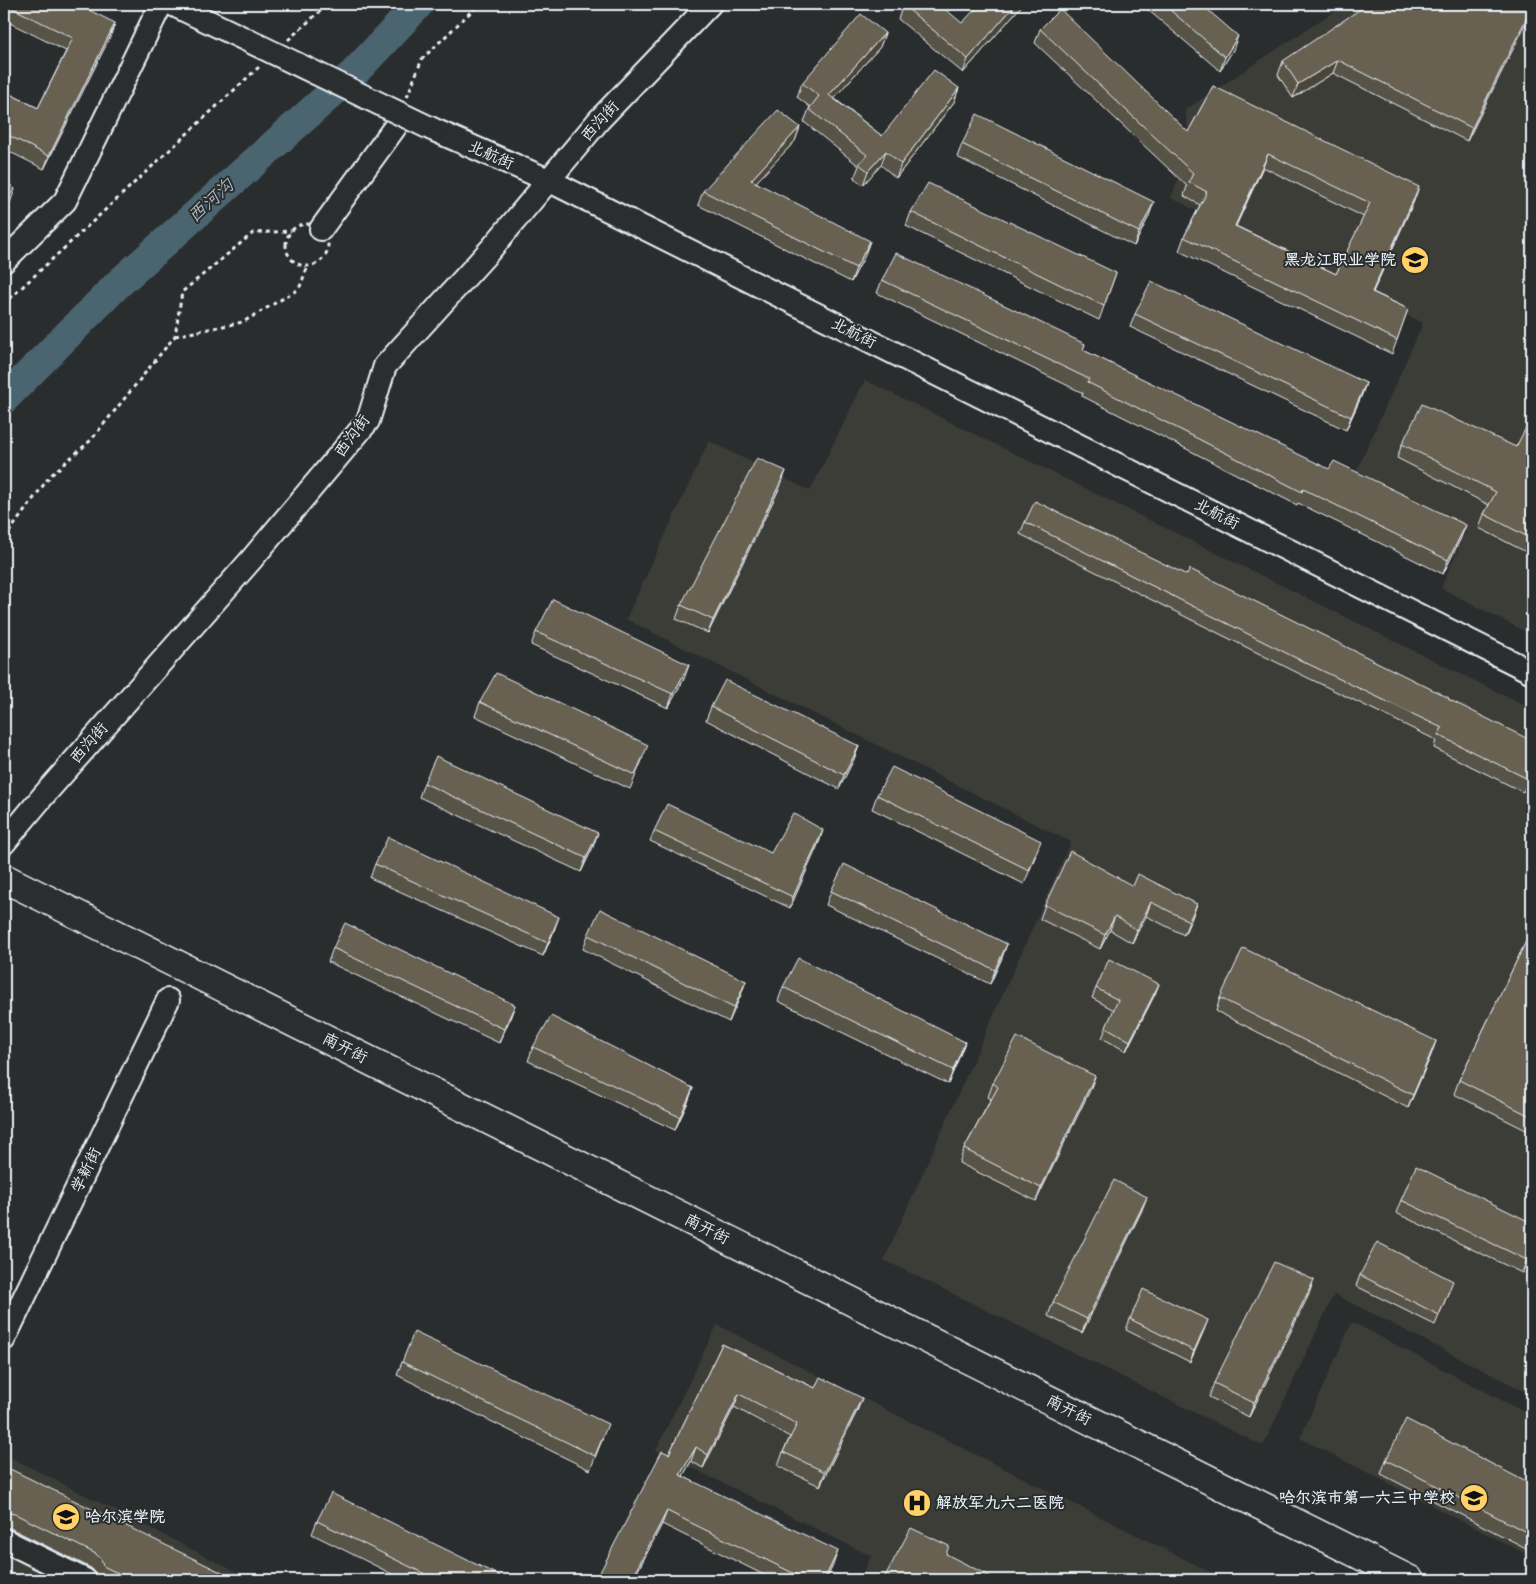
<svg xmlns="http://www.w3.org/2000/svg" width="1536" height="1584" viewBox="0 0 1536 1584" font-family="'Comic Neue','LXGW WenKai TC',sans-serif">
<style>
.built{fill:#3d3d38}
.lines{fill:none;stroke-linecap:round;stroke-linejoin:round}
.river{stroke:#4b6570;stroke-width:30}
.minor-casing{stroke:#e8f1f8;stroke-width:26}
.major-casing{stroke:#e8f1f8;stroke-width:31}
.path{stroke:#e8f1f8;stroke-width:3;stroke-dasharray:4 4;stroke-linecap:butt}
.minor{stroke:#2a2d2e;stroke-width:22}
.major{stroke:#2a2d2e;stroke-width:28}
.minor-bridge-casing{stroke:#e8f1f8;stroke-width:26;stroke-linecap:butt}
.minor-bridge{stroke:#2a2d2e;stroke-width:22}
.wall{fill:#595346;stroke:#e8f1f8;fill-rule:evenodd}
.shaded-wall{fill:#494439;stroke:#e8f1f8}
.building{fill:#686151;stroke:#e8f1f8;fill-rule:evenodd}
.labels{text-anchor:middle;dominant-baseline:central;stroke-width:4;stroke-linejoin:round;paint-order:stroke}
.street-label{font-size:16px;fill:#e8f1f8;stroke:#2a2d2e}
.poi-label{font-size:16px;font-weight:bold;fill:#e8f1f8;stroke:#2a2d2e;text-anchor:end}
.water-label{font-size:18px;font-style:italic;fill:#a9b9c2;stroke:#2a2d2e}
</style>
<rect width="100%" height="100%" fill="#2a2d2e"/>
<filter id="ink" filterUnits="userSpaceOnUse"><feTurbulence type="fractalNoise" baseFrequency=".02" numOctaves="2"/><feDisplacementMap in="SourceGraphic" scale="10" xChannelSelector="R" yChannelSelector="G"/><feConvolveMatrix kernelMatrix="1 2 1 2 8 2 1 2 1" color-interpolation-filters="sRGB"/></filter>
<g filter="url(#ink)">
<path class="built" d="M1345 4H1532V635L1441 588 1466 531 1354 477 1423 323 1171 198 1191 147 1185 110Z
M865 380 1532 709V1395L1334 1294 1263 1446 884 1260 1071 842 626 619 709 441 810 491Z
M1352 1322 1532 1416V1557L1300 1438Z
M717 1325 1226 1580H859L871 1556 656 1450Z
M4 1454 252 1580H4Z"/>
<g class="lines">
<path class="river" d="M4 399 117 285 353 74 419 4"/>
<defs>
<path id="minor" d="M432 129 548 180 1532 672
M321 229 395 127
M4 261 65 201 161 4
M4 843 44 795 251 560 368 421 385 366 491 249 599 120 710 4
M4 1339 168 1000
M4 1540 85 1580"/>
<path id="major" d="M4 878 1410 1580"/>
</defs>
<use href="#minor" class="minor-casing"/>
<use href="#major" class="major-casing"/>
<path class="path" d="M288 40 328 4
M407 97 422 59 479 4
M286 245a21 21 0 1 1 42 0a21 21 0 1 1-42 0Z
M4 304 260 66
M175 336 243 322 299 289 308 266
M4 539 50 476 91 440 175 336 182 292 253 233 291 231"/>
<use href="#minor" class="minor"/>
<use href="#major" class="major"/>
<defs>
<path id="minor-bridge" d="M174 5 432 129"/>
</defs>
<use href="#minor-bridge" class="minor-bridge-casing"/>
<use href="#minor-bridge" class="minor-bridge"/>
</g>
<path class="wall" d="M4 4 115 23 110 37 44 169 4 149V91L38 108 66 51 4 20Z
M1023 4 963 73 898 19 903 5 962 23Z
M1141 4H1201L1233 50 1220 71Z
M1532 4V11L1467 141 1333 73 1293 98 1278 75 1283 61Z
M1040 29 1188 132 1213 86 1414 201 1373 292 1408 309 1392 354 1179 251 1184 237 1200 205 1184 196 1187 186 1035 43ZM1263 167 1364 217 1336 274 1236 226Z
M885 33 880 47 834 98 882 136 959 88 954 102 896 178 881 165 863 185 854 178 859 166 804 122 809 109 810 107 797 97 802 83Z
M800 127 795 141 756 182 865 255 851 282 698 205 703 191Z
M962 144 1149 216 1134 246 957 157Z
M911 212 1116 273 1099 320 906 226Z
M882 280 1085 344 1083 350 1461 538 1443 574 1298 503 1297 505 1082 396 1083 393 877 293Z
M1135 314 1366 383 1361 397 1346 430 1130 327Z
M1532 419V555L1479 528 1484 514 1489 505 1397 458 1402 444 1516 447Z
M781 485 708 633 676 619 681 605Z
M1025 522 1187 575 1449 699 1532 771 1523 792 1434 748 1436 740 1298 673 1020 534Z
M1532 598V617L1526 614Z
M536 632 684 679 668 708 531 645Z
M480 702 643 758 630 789 475 716Z
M711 707 859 746 854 759 839 789 706 720Z
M424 783 593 847 581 872 419 797Z
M877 795 1036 855 1024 884 872 809Z
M654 831 771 853 820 840 790 908 650 841Z
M375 864 554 931 543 956 370 878Z
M1133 886 1197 904 1184 935 1146 916 1132 943 1110 930 1100 949 1040 919 1045 905Z
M831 891 1002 958 990 984 826 905Z
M1532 929V1133L1454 1094 1459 1080Z
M588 935 746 981 729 1022 583 949Z
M333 948 510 1019 499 1043 328 962Z
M1159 984 1155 994 1126 1051 1102 1038 1114 1010 1092 998 1096 988Z
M783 987 965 1042 960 1055 948 1084 778 1001Z
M1220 998 1436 1041 1431 1055 1408 1108 1216 1011Z
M533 1047 693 1088 688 1102 675 1130 528 1061Z
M1095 1076 1090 1090 1036 1201 959 1163 964 1149 991 1099 988 1097 993 1083Z
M1401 1200 1532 1249 1522 1273 1396 1213Z
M1142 1210 1082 1333 1048 1316 1053 1302Z
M1360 1275 1449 1291 1435 1325 1356 1286Z
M1309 1294 1249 1417 1209 1397 1214 1383Z
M1130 1319 1204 1330 1190 1362 1126 1330Z
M722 1344 815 1388 862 1398 857 1411 820 1486 778 1466 783 1452 790 1437 734 1407 703 1468 691 1461 683 1476 833 1565 826 1580H774L662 1524 633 1580H596L669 1454Z
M402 1362 603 1438 590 1470 397 1375Z
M1386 1460 1532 1485V1551L1381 1474Z
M4 1471 237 1580H98L96 1573 91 1568 10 1528 4 1527Z
M317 1521 508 1580H404L312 1534Z"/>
<path class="shaded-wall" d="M1016 4H1023L963 73 968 59Z
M1532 7V11L1467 141 1472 128Z
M115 23 110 37 44 169 49 156Z
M885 33 880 47 824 109 829 95Z
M1238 36 1233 50 1220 71 1225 57Z
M1338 60 1333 73 1293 98 1298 84Z
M959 88 954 102 896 178 901 164Z
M800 127 795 141 746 193 751 180Z
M886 151 881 165 863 185 868 171Z
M1268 154 1263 167 1230 239 1235 226Z
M1419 187 1414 201 1367 305 1372 292Z
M15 189 10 203 4 210V202Z
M1154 202 1149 216 1134 246 1139 232Z
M870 241 865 255 851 282 856 268Z
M1366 383 1361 397 1346 430 1351 417Z
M786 471 781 485 708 633 713 620Z
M1466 525 1461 538 1443 574 1448 560Z
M689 665 684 679 668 708 673 694Z
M859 746 854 759 839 789 844 775Z
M823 830 820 840 790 908 793 897Z
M598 833 593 847 581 872 586 858Z
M1151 902 1146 916 1132 943 1137 930Z
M1197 904 1192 918 1184 935 1189 921Z
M1115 916 1110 930 1100 949 1105 935Z
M559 917 554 931 543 956 548 943Z
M1007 944 1002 958 990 984 995 970Z
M746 981 741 995 729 1022 734 1008Z
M1159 984 1155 994 1126 1051 1130 1041Z
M515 1005 510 1019 499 1043 504 1029Z
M1436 1041 1431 1055 1408 1108 1413 1095Z
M965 1042 960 1055 948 1084 953 1070Z
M1095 1076 1090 1090 1036 1201 1041 1188Z
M693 1088 688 1102 675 1130 680 1117Z
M1147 1197 1142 1210 1082 1333 1087 1319Z
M1532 1246V1249L1522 1273 1527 1260Z
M1314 1280 1309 1294 1249 1417 1254 1403Z
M1208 1320 1204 1330 1190 1362 1194 1351Z
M739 1394 734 1407 703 1468 708 1455Z
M862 1398 857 1411 820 1486 825 1472Z
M696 1447 691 1461 676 1489 680 1475Z
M667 1511 662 1524 633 1580H631Z
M8 1513 4 1524V1515Z
M838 1551 833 1565 826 1580H824Z"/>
<path class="building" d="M4 4H77L115 23 49 156 4 133V91L38 108 73 38Z
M904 4H939L962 23 980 4H1016L968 59 903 5Z
M1163 4H1201L1238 36 1225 57Z
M1368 4H1532V7L1472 128 1338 60 1298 84 1283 61Z
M1060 9 1188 132 1213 86 1419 187 1372 292 1408 309 1397 340 1184 237 1207 192 1189 182 1193 173 1040 29ZM1268 154 1370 203 1336 274 1235 226Z
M861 14 885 33 829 95 882 136 934 70 959 88 901 164 886 151 868 171 859 164 867 155 809 109 819 96 802 83Z
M778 110 800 127 751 180 870 241 856 268 703 191Z
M977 114 1154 202 1139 232 962 144Z
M4 179 15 189 4 202Z
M928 183 1116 273 1104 306 911 212Z
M896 253 1085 344 1083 350 1329 469 1334 461 1466 525 1448 560 1303 489 1302 492 1087 382 1089 379 882 280Z
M1151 281 1366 383 1351 417 1135 314Z
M1422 404 1516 447 1531 418 1532 419V539L1484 514 1496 492 1402 444Z
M757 458 786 471 713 620 681 605Z
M1035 501 1187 575 1190 569 1449 698 1448 699 1532 741V769L1528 779 1438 735 1442 728 1302 661 1025 522Z
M553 599 689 665 673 694 536 632Z
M496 673 648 745 635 775 480 702Z
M725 680 859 746 844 775 711 707Z
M436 756 598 833 586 858 424 783Z
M892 767 1041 841 1029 870 877 795Z
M667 804 771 853 793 813 823 830 793 897 654 831Z
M388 837 559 917 548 943 375 864Z
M1070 851 1133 886 1138 874 1197 904 1189 921 1151 902 1137 930 1115 916 1105 935 1045 905Z
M844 864 1007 944 995 970 831 891Z
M600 909 746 981 734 1008 588 935Z
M345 923 515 1005 504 1029 333 948Z
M1532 929V1059L1530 1063 1532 1064V1117L1459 1080Z
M1243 948 1436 1041 1413 1095 1220 998Z
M798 958 965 1042 953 1070 783 987Z
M1109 959 1159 984 1130 1041 1106 1027 1118 1000 1096 988Z
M551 1016 693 1088 680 1117 533 1047Z
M1017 1037 1095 1076 1041 1188 964 1149 998 1087 993 1083Z
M1416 1166 1532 1223V1246L1527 1260 1401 1200Z
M1114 1180 1147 1197 1087 1319 1053 1302Z
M1377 1242 1453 1281 1439 1315 1360 1275Z
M1274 1262 1314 1280 1254 1403 1214 1383Z
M1143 1289 1208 1320 1194 1351 1130 1319Z
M414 1332 608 1424 595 1456 402 1362Z
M722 1344 815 1388 820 1377 862 1398 825 1472 783 1452 797 1424 739 1394 708 1455 696 1447 680 1475 838 1551 824 1580H807L667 1511 631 1580H596L662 1451 669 1454Z
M1406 1419 1532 1485V1535L1386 1460Z
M6 1467 237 1580H132L103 1566 101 1559 96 1554 15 1514 8 1513 4 1515V1471Z
M331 1493 508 1580H437L317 1521Z
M911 1528 949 1546 946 1554 997 1580H883Z"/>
</g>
<defs>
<symbol id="university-disc" viewBox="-11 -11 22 22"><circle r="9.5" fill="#ffd166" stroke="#2a2d2e"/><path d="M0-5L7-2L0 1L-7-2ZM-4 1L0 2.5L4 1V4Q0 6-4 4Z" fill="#111"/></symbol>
<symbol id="school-disc" viewBox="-11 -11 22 22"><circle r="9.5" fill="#ffd166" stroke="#2a2d2e"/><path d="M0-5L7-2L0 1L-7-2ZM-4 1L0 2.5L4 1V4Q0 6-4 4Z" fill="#111"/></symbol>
<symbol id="hospital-disc" viewBox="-11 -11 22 22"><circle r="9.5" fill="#ffd166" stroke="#2a2d2e"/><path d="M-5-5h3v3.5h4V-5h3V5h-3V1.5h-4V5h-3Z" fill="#111"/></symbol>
</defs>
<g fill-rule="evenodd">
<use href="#university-disc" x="1399" y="244" width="32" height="32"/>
<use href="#school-disc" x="1458" y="1482" width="32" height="32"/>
<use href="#hospital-disc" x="901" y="1487" width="32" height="32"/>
<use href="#university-disc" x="50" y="1501" width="32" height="32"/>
</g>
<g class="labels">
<g class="street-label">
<text transform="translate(600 121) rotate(-48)">西沟街</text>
<text transform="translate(491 155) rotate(24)">北航街</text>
<text transform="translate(854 333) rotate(27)">北航街</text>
<text transform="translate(352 436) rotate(-54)">西沟街</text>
<text transform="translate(1217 514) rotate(27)">北航街</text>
<text transform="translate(89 743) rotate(-49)">西沟街</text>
<text transform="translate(345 1048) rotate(27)">南开街</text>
<text transform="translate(86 1170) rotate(-64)">学新街</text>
<text transform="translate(707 1229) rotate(27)">南开街</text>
<text transform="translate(1069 1410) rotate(27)">南开街</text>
</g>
<g class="poi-label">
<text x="1396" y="260">黑龙江职业学院</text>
<text x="1455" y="1498">哈尔滨市第一六三中学校</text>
<text x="936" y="1503" text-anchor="start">解放军九六二医院</text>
<text x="85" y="1517" text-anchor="start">哈尔滨学院</text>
</g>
<g class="water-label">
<text transform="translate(211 201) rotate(-42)">西河沟</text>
</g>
</g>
<rect width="1536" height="1584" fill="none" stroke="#2a2d2e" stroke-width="20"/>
<rect x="10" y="10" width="1516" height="1564" fill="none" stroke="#e8f1f8" stroke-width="2" filter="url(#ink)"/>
</svg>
